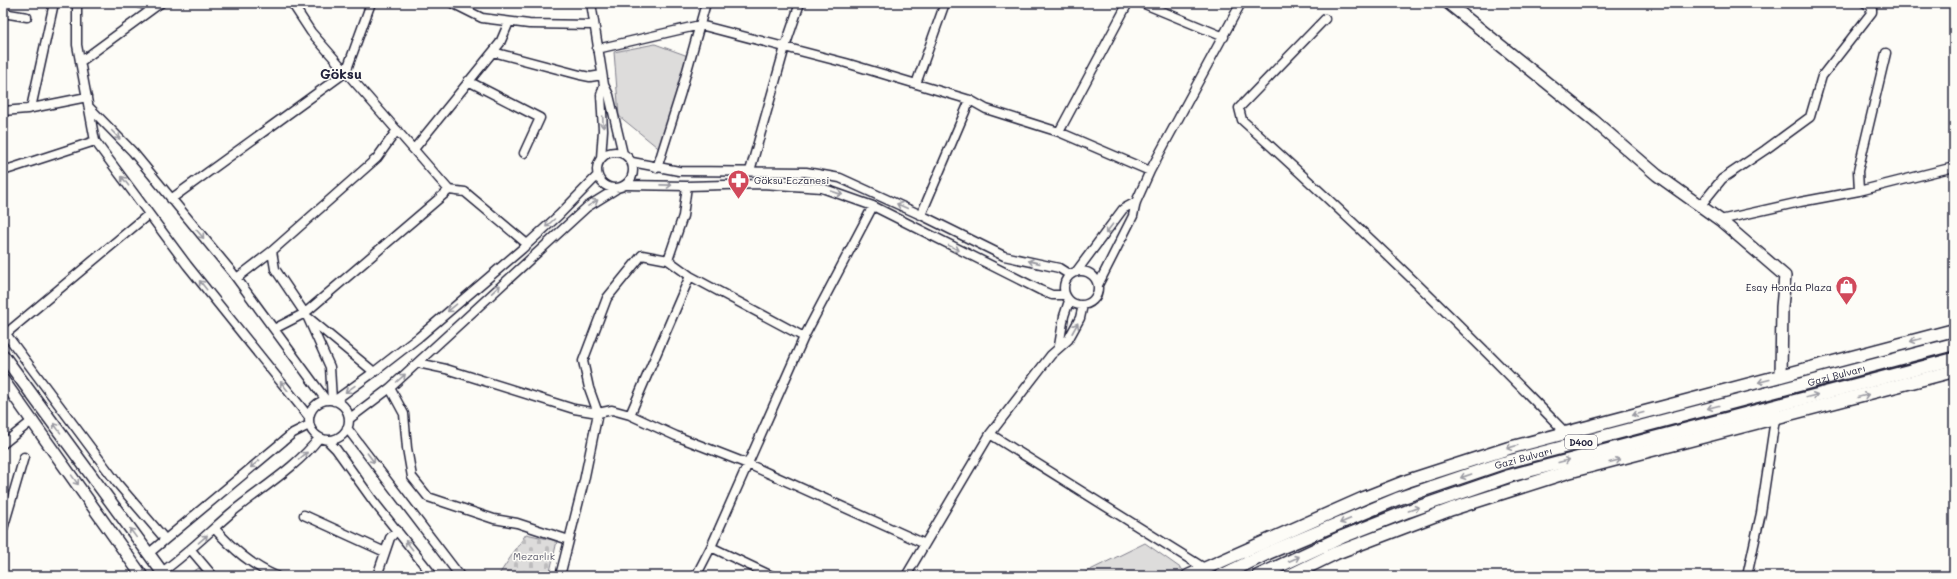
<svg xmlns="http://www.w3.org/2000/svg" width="1957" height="579" viewBox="0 0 1957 579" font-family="Mali,sans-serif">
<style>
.green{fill:#dddcdb;stroke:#807f8b}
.cemetery{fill:url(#cemetery-stones);stroke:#807f8b}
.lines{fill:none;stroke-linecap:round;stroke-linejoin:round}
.minor-casing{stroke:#22223b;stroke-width:11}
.major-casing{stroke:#22223b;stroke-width:14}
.highway-casing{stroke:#22223b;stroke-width:15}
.minor{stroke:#fdfcf7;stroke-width:8}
.major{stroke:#fdfcf7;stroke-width:11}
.highway{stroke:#fdfcf7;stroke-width:12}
.oneway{stroke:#9a9aa2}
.labels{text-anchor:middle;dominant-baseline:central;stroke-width:3;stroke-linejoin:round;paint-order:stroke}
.shield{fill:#fdfcf7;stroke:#646373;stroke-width:1}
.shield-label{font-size:9px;font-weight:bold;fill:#22223b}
.poi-label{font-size:10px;fill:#22223b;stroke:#fdfcf7;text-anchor:start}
.street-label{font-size:10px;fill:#22223b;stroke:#fdfcf7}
.park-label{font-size:10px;fill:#5a5a6b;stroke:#fdfcf7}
.district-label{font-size:14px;font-weight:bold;fill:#22223b;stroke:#fdfcf7}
</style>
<defs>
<pattern id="cemetery-stones" width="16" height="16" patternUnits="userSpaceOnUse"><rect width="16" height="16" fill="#dddcdb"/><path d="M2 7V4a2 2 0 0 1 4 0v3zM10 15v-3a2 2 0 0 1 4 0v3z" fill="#bdbcbd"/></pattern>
</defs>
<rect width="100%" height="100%" fill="#fdfcf7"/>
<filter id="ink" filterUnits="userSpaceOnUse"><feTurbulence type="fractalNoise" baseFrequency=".025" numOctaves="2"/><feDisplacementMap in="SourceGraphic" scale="8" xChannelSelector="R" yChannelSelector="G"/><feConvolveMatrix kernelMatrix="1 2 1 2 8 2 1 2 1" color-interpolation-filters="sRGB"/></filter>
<g filter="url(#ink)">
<path class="green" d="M655 44 688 56 662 151 619 116 614 52Z
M1145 543 1189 574 1184 576H1078Z
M199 568 206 576H186Z"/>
<path class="cemetery" d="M526 534 557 541 549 576H498Z"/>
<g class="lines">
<defs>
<path id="minor" d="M77 3V45L95 141 187 265 309 417
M138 3 155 7 161 3
M292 3 311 32 449 190 465 192 527 244
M452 3 482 18 529 24 593 25
M591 3 604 85 609 95 623 154
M1142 3 1224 37
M3 13 27 17
M1325 19 1239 108 1242 120C1353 220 1461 325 1565 432
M597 49 700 25 846 63 970 100 986 109 1059 132 1150 171
M493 52 580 75 590 77 602 75
M80 62 155 7
M468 81 540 118 524 153
M916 84 945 3
M89 107 133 152 232 272 326 400
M31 108 54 3
M3 111 27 109 87 97
M1059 132 1128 3
M414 149 500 43 509 22
M597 170a18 18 0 1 1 36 0a18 18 0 1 1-36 0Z
M601 158 603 130 601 95 604 85
M632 162 679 171 806 172 840 178 921 215 1004 256 1059 268 1070 275
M657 168 681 92 706 3
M3 171 95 141
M750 171 785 47 800 3
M627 185 687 186 762 184 822 188 873 206 1040 290 1052 295H1065
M687 186 683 216 668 260 690 276 804 337
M1859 191 1858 171 1886 53
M171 199 346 72 371 3
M1701 205 1722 179 1765 150 1810 117 1822 76 1872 12V7L1865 3
M921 215 970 100
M1720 220 1800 202 1859 191 1954 167
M1064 288a17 17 0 1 1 34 0a17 17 0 1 1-34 0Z
M1076 272 1123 209 1136 202
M237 278 272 251
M1098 285 1133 216 1136 202 1150 171 1241 3
M310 319 374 372
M274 329 305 313 449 190
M6 334 117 483 165 539
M3 336 149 214
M1059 346 1064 316 1069 301
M418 363 446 369 574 409 598 413 612 410 630 415 676 436 748 464 925 544
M390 388 404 414 407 448 412 477 428 497 494 519 517 523 569 540
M332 400 330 367 308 318 275 269 272 251 377 158 397 130
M309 420a20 20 0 1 1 40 0a20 20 0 1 1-40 0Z
M334 401 374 372 419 337 522 249 559 215 597 176
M630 415 690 276
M349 419 390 388 587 207 616 189
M347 428 460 576
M990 434 1204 568
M327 440 336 449 374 502 433 576
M3 444 33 420
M304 515 385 552
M3 529 24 457
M215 529C233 549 251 565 276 576
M711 547 772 576
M191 550 213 576
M148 554 293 433 309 425
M162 572C187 554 208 533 231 513 260 489 296 468 319 438
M377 576 390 538 397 530
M560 576 584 481 598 413 589 388 583 361 607 298 642 255 668 260
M696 576 711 547 804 337 873 206
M906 576 990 434 1051 355 1068 340 1080 318 1083 305
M1747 576 1761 513 1775 419 1774 415"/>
<path id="major" d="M1448 3 1593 120 1657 175 1720 220 1785 276 1782 307 1781 376
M3 355 165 576
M3 380 142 576"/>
<g id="highway">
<path d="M1188 576 1364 498 1407 481 1509 448 1954 330"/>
<path id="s1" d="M1221 576 1268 553 1397 499 1503 463 1954 344"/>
<path d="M1258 576 1342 537 1408 511 1509 476 1954 359"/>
<path d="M1289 576 1336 553 1452 509 1568 472 1954 371"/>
</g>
</defs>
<use href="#minor" class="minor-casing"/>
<use href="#major" class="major-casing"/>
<use href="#highway" class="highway-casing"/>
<use href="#minor" class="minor"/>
<use href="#major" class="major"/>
<use href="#highway" class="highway"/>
</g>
<defs><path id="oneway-shaft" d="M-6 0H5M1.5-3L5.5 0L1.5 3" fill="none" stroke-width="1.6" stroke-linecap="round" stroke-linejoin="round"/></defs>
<g class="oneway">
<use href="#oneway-shaft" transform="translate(603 122) rotate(87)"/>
<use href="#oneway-shaft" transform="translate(116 135) rotate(46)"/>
<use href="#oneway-shaft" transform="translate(125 181) rotate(-127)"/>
<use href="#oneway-shaft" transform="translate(666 185) rotate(1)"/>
<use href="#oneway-shaft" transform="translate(837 193) rotate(19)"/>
<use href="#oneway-shaft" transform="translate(593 203) rotate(-32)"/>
<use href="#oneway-shaft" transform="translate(902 206) rotate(-156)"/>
<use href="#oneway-shaft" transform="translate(550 223) rotate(138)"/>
<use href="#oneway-shaft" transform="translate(1109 229) rotate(127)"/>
<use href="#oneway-shaft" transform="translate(200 234) rotate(50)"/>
<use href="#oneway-shaft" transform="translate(954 248) rotate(26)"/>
<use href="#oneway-shaft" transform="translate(1034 262) rotate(-167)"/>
<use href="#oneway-shaft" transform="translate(203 285) rotate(-129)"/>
<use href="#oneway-shaft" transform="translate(496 289) rotate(-43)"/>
<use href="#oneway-shaft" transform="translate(452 308) rotate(140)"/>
<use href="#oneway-shaft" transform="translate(1075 328) rotate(-61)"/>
<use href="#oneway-shaft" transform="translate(1916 340) rotate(165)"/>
<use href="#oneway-shaft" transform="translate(401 378) rotate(-42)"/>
<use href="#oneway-shaft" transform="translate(1764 381) rotate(166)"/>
<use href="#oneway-shaft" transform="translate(284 386) rotate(-129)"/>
<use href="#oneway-shaft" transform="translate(350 389) rotate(145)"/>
<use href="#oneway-shaft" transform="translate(1812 396) rotate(-15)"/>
<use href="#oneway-shaft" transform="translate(1863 396) rotate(-15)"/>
<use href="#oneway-shaft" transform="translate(1713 407) rotate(165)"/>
<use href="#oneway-shaft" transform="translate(1638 414) rotate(165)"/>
<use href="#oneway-shaft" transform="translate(57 428) rotate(-126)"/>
<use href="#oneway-shaft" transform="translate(1512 447) rotate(164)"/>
<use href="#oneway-shaft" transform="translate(303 456) rotate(-41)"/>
<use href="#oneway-shaft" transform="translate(371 458) rotate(53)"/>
<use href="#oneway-shaft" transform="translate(1564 461) rotate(-15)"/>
<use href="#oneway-shaft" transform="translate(1615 461) rotate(-14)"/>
<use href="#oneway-shaft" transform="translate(255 464) rotate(141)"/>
<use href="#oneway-shaft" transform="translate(1466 476) rotate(161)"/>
<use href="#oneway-shaft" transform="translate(75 480) rotate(55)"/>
<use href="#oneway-shaft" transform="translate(1414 509) rotate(-19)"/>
<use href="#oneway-shaft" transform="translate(1345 521) rotate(157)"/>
<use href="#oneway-shaft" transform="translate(133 533) rotate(-126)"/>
<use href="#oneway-shaft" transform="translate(203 539) rotate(-41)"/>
<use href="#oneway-shaft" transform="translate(409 545) rotate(-128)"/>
<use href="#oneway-shaft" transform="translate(1294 559) rotate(-24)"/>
</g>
</g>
<defs>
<symbol id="pharmacy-pin" viewBox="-11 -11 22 30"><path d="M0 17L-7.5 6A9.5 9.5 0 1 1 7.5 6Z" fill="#d1495b" stroke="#fdfcf7"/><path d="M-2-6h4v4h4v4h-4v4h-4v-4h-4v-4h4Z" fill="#fff"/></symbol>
<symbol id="shop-pin" viewBox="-11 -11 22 30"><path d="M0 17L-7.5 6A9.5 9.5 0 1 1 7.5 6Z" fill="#d1495b" stroke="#fdfcf7"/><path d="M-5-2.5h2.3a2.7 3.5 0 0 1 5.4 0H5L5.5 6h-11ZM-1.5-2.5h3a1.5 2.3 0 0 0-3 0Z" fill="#fff"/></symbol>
</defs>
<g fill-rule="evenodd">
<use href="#pharmacy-pin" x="726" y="168" width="25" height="34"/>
<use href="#shop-pin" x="1834" y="274" width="25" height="34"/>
</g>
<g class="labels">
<rect class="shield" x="1565" y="435" width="32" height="14" rx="3"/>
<g class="shield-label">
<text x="1581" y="442">D400</text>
</g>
<g class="poi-label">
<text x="754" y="180">Göksu Eczanesi</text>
<text x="1832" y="287" text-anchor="end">Esay Honda Plaza</text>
</g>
<g class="street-label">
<text stroke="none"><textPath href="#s1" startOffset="649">Gazi Bulvarı</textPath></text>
<text stroke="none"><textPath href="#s1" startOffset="325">Gazi Bulvarı</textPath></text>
</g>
<g class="park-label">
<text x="534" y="556">Mezarlık</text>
</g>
<g class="district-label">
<text x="341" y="73">Göksu</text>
</g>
</g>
<rect width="1957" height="579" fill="none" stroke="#fdfcf7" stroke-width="16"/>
<rect x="8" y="8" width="1941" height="563" fill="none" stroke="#22223b" stroke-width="1.5" filter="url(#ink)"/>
</svg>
